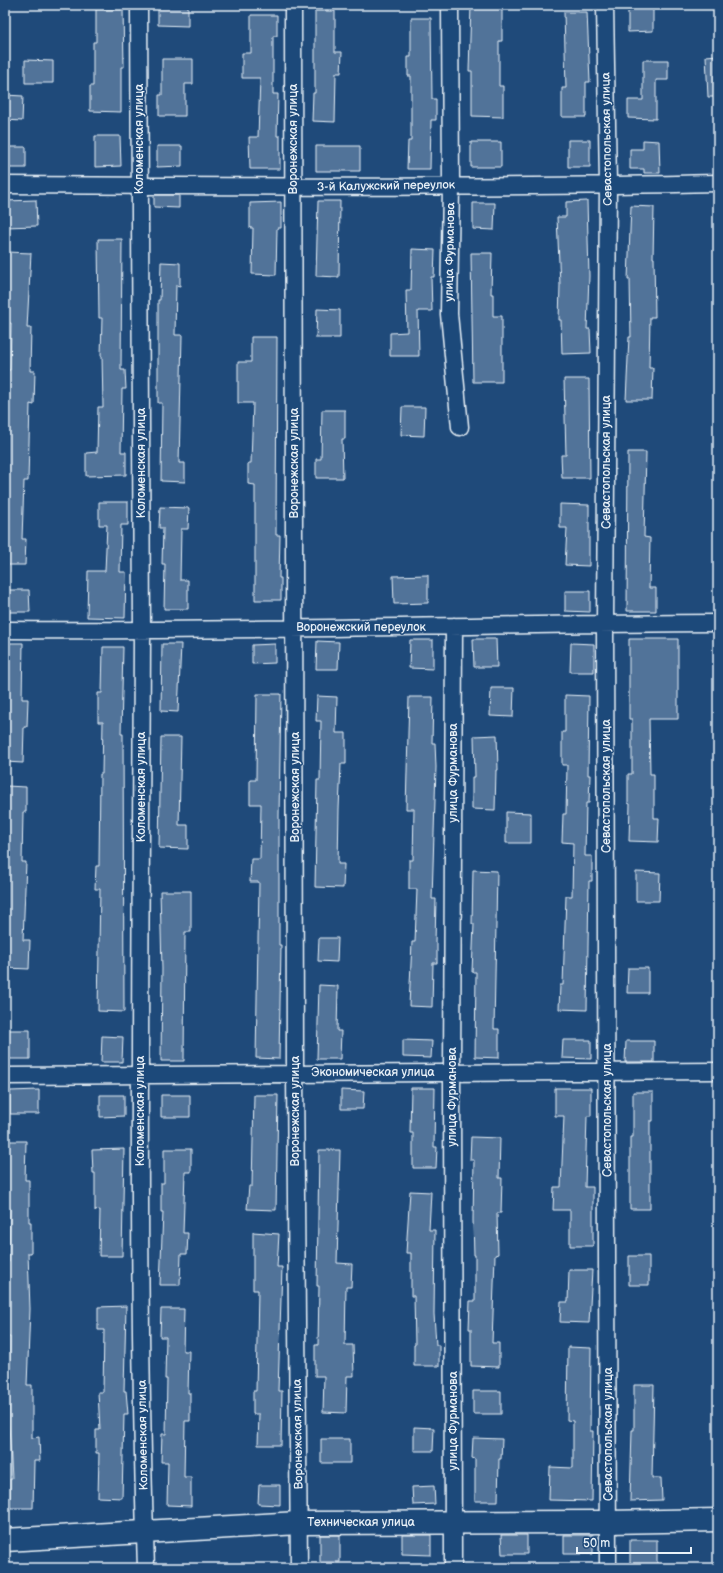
<svg xmlns="http://www.w3.org/2000/svg" width="723" height="1573" viewBox="0 0 723 1573" font-family="'Balsamiq Sans',sans-serif">
<style>
.building{fill:#517399;stroke:#e8f1f8}
.lines{fill:none;stroke-linecap:round;stroke-linejoin:round}
.street-casing{stroke:#e8f1f8;stroke-width:19}
.secondary-casing{stroke:#e8f1f8;stroke-width:25}
.street{stroke:#1f4a7a;stroke-width:16}
.secondary{stroke:#1f4a7a;stroke-width:22}
.labels{text-anchor:middle;dominant-baseline:central;stroke-width:3;stroke-linejoin:round;paint-order:stroke}
.street-label{font-size:12px;fill:#e8f1f8;stroke:#1f4a7a}
</style>
<rect width="100%" height="100%" fill="#1f4a7a"/>
<filter id="ink" filterUnits="userSpaceOnUse"><feTurbulence type="fractalNoise" baseFrequency=".025" numOctaves="2"/><feDisplacementMap in="SourceGraphic" scale="8" xChannelSelector="R" yChannelSelector="G"/><feConvolveMatrix kernelMatrix="1 2 1 2 8 2 1 2 1" color-interpolation-filters="sRGB"/></filter>
<g filter="url(#ink)">
<path class="building" d="M158 5H188V26L158 25Z
M471 5H502V41H499V86H503V117L472 116V71H469Z
M628 5H653V31L628 32Z
M96 9H123L124 67H121V112L90 111V86H93V42H96Z
M315 11H335V52H342L341 73H336L335 122 312 121 313 93H315Z
M564 12H587L590 82H586V117H562V88H566Z
M251 15H277V36H273V94H278L277 136H280V169H250L249 137H258L260 78H242V53H251Z
M411 18H431L432 99H436V120H431L430 169H407L408 141H411V76H408V57H411Z
M718 55V97H708L706 56Z
M162 59H193V84H185V116H159V95H162Z
M25 60 53 61V83H25Z
M643 60H668V80H656V119L628 118V100H643Z
M5 95 23 96 22 121 5 120Z
M95 136H120L121 166 95 167Z
M568 140H590V167H568Z
M643 140 659 141 660 173H644V169H630V149H643Z
M471 142H501V167H471Z
M157 146H182V166L157 167Z
M316 146H360V171H316Z
M5 147H26V168H5Z
M154 195H179V208L154 207Z
M36 200 37 226 5 227V201Z
M318 201H340L339 277 316 276Z
M587 201 589 276 587 329H590L591 353 562 354 561 320H559L560 285 557 217H566V202Z
M281 202V228H277L276 275 252 274 253 228H250V203Z
M473 203H495L494 230 473 229Z
M631 206 654 207 653 258H654L655 317H650L649 368H653L652 400H626L629 337H631L630 279H628Z
M98 239H122L121 370H125L126 389H122L121 452H126V475L86 476V453L97 452 98 407H103L102 356H101L102 318H99Z
M412 249 435 250 434 277H431L432 311H418L419 356H390V333L407 332 406 290H411Z
M7 252 31 253 27 328H31L30 371H35L34 405 30 404 28 481H24L22 539H26L25 565H5V413L7 370H10L11 323H5Z
M471 253H492L491 294H493V316H502V382H473Z
M161 262 180 263V286L176 285 175 335H182L179 463H185V482L161 481 162 403H158V300H160Z
M317 309 340 310V338H316Z
M251 337H277L276 535H280L279 578H281V600H255V485L248 484V463H251L253 403H238V362H251Z
M564 379H589L590 478H562L561 455H566Z
M402 407H425L424 436 401 435Z
M322 410H345V439H342L343 478H316V459H321Z
M628 452H646L644 537 650 538 649 588H656V611H627Z
M99 502H128V525H121L120 572H126L125 618 87 617 88 571H105L107 525H99Z
M560 504 589 505V566L565 565 567 528H560Z
M160 507 189 508 188 529H181L180 580H188V609H164L165 564H162L163 528H159Z
M428 575V603L394 604 393 576Z
M5 590H29L30 612H5Z
M565 591H590V612L565 611Z
M473 639H496L497 667H474Z
M629 639H678V719H649L650 774H654V818H659L658 842 629 841 630 804 628 803V774H632V719H629Z
M410 640H433V669L409 668Z
M317 641 339 642 338 669H316Z
M5 643H23L22 699H28L27 727H24L23 763 5 762Z
M571 643 594 644V672H570Z
M162 644H181L178 712 161 711Z
M275 644V663L252 664V645Z
M103 647H123L121 734H123L124 1012 98 1011 100 889H95L96 866H99L100 774H102L103 722H98V693H102Z
M491 688H514L513 717 490 716Z
M257 694H281L279 816V945H281L279 1059 256 1058 259 882H250L251 859H260L261 804H250V780H256Z
M565 695 589 696 588 775H590L589 803H586L585 856H592V881H589L587 1010 559 1009 560 985H563L566 896H572L573 843 562 842 563 814H566L567 765H562V732H565Z
M317 696 337 697 336 733H346V764H341L339 809 338 864H344L343 888 315 887 317 780H320L321 721H316Z
M409 697H433L432 743H435L436 767 432 899H436L435 943H437V963H433L432 1007 409 1006 412 942H415L417 889H409V860H413L414 809H406Z
M497 735 498 770H496L495 810 472 809V777H475L474 736Z
M161 737H181L179 825H188V849L159 848Z
M6 786 26 787V812H23L22 862H26L23 940H30L29 969 6 968 7 811H5Z
M506 812 531 813V843H506Z
M473 870 497 871 494 1029H499V1058L475 1057 476 972H472L474 924H472Z
M636 872 660 873 659 901H636Z
M160 891H191V932H185L184 1061H161L162 969Z
M319 938H338L337 962 318 961Z
M628 968H648V993H627Z
M319 985 338 986 337 1031H341L340 1059H317Z
M7 1030H30V1059H6Z
M102 1036 123 1037 122 1062H101Z
M403 1040 432 1041 431 1058 403 1057Z
M563 1040H591V1059L562 1058Z
M626 1041H654V1062H625Z
M411 1088H435L434 1147H437L436 1168H413V1133H410Z
M555 1088H591V1116H587L585 1187H593V1246H570V1210H553L554 1187H561L564 1116H555Z
M39 1090V1114H10V1091Z
M341 1090 364 1091 363 1109H341Z
M633 1092H653V1121H650V1209H630V1137H633Z
M100 1095H124V1116L100 1117Z
M161 1095H190V1117H161Z
M254 1095H278L276 1210 247 1209 249 1186H252Z
M471 1137 500 1138 499 1178H502L501 1213H497L498 1254 495 1255 492 1343H499V1367L471 1366V1329H469L470 1301H475V1255H474L473 1220 474 1160H470Z
M6 1141H26L25 1180H29V1222H31V1253H28L30 1309 27 1385H32V1438L39 1437 40 1461H34L33 1508H10V1479H12L9 1424 10 1337H6V1262H9L10 1208H5Z
M124 1149 122 1256H99L100 1210 95 1211V1173H93L92 1150Z
M164 1149H191V1172H185L183 1233H188L187 1254H181L180 1285H160L163 1212H161V1183H164Z
M319 1150H340L337 1263 352 1264 351 1287H346L345 1345H353L354 1376H347L346 1413 323 1412 324 1376H315V1345H318L319 1286H317Z
M410 1191 431 1192 429 1230H435L434 1314 436 1345H439V1366H414V1345H415L414 1296H411V1253H406Z
M253 1232 279 1234 277 1267H282L278 1391H282L281 1445H258L259 1414H253V1391H256L258 1290H253Z
M629 1256H649V1285H629Z
M569 1270H592L589 1323 560 1322 561 1302H568Z
M126 1306 124 1391H126L128 1414H124L122 1498 98 1497 99 1453H96V1430H100L98 1392H103L104 1330H98V1307Z
M161 1309H184L183 1351H189L188 1393H190V1421H185L184 1477H191V1506L167 1505 168 1462H161L162 1434H166L167 1379H165L166 1337H160Z
M568 1347 591 1348 590 1431H593L592 1501 549 1500 550 1467 573 1468V1421L567 1420Z
M634 1385H654L652 1478H661L662 1500 630 1501 632 1430H634Z
M473 1391H501V1414H473Z
M414 1427 434 1428 433 1451H414Z
M473 1438 502 1439 501 1459H499L498 1501H475V1459L472 1458Z
M321 1439H350V1463H321Z
M259 1485H280V1505L258 1504Z
M434 1486 435 1504 413 1505 412 1487Z
M320 1535H340V1562H320Z
M402 1535H431V1555L402 1554Z
M501 1535H527V1554H502Z
M564 1535H593V1554H564Z
M630 1540H657V1568H630Z"/>
<g class="lines">
<defs>
<path id="street" d="M139 5C139 214 142 424 142 633 141 945 136 1257 146 1568
M293 5 295 1073 299 1568
M450 5 451 185 449 314 460 427
M605 5 608 185 605 624 608 1568
M5 185C243 186 480 189 718 183
M5 630C243 632 480 624 718 623
M5 1076 718 1071
M453 1568 452 1072 454 626"/>
<path id="secondary" d="M5 1540 299 1523 608 1522 718 1520"/>
</defs>
<use href="#street" class="street-casing"/>
<use href="#secondary" class="secondary-casing"/>
<use href="#street" class="street"/>
<use href="#secondary" class="secondary"/>
</g>
</g>
<g class="labels">
<g class="street-label">
<text transform="translate(139 139) rotate(-90)">Коломенская улица</text>
<text transform="translate(293 139) rotate(-90)">Воронежская улица</text>
<text transform="translate(607 139) rotate(-91)">Севастопольская улица</text>
<text transform="translate(386 186) rotate(-1)">3-й Калужский переулок</text>
<text transform="translate(450 252) rotate(-89)">улица Фурманова</text>
<text transform="translate(606 462) rotate(-90)">Севастопольская улица</text>
<text transform="translate(141 463) rotate(-90)">Коломенская улица</text>
<text transform="translate(294 463) rotate(-90)">Воронежская улица</text>
<text x="361" y="627">Воронежский переулок</text>
<text transform="translate(453 773) rotate(-90)">улица Фурманова</text>
<text transform="translate(606 786) rotate(-90)">Севастопольская улица</text>
<text transform="translate(141 787) rotate(-90)">Коломенская улица</text>
<text transform="translate(295 787) rotate(-90)">Воронежская улица</text>
<text x="373" y="1072">Экономическая улица</text>
<text transform="translate(452 1097) rotate(-90)">улица Фурманова</text>
<text transform="translate(607 1110) rotate(-90)">Севастопольская улица</text>
<text transform="translate(140 1111) rotate(-90)">Коломенская улица</text>
<text transform="translate(295 1111) rotate(-90)">Воронежская улица</text>
<text transform="translate(453 1421) rotate(-90)">улица Фурманова</text>
<text transform="translate(298 1434) rotate(-91)">Воронежская улица</text>
<text transform="translate(608 1434) rotate(-90)">Севастопольская улица</text>
<text transform="translate(143 1435) rotate(-91)">Коломенская улица</text>
<text x="361" y="1522">Техническая улица</text>
</g>
</g>
<rect width="723" height="1573" fill="none" stroke="#1f4a7a" stroke-width="20"/>
<rect x="10" y="10" width="703" height="1553" fill="none" stroke="#e8f1f8" stroke-width="1.5" filter="url(#ink)"/>
<path d="M577 1547v6h114v-6" fill="none" stroke="#e8f1f8" stroke-width="2"/>
<text x="583" y="1547" font-size="12" fill="#e8f1f8" stroke="#1f4a7a" stroke-width="3" paint-order="stroke">50 m</text>
</svg>
